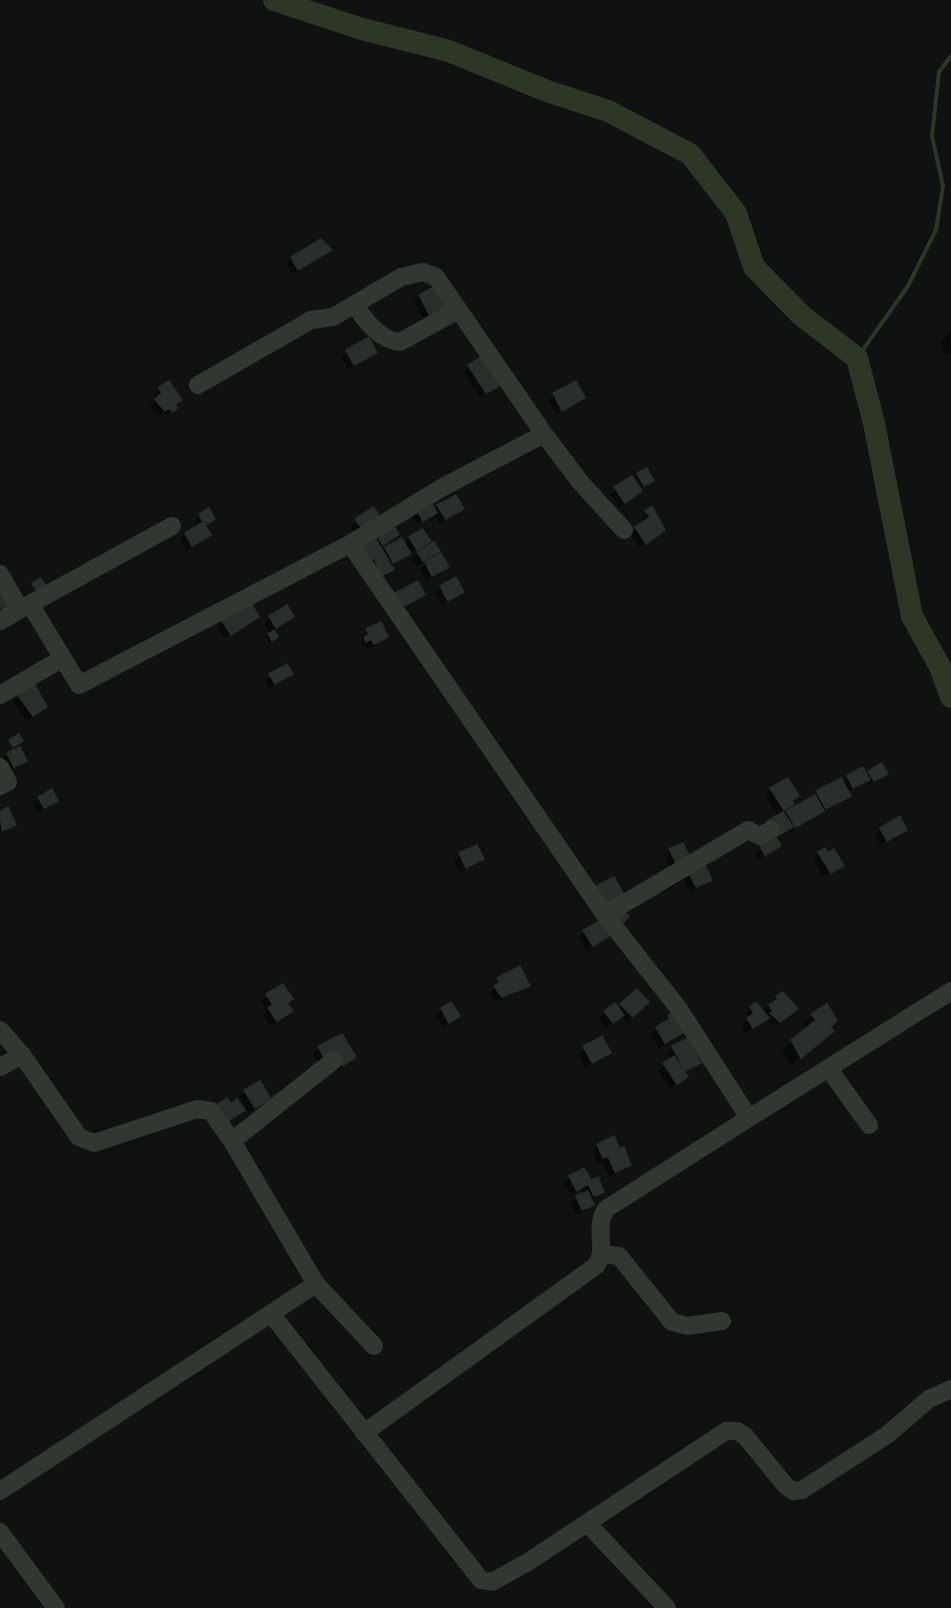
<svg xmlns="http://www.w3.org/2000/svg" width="951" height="1608" viewBox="0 0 951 1608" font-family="'Source Sans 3',sans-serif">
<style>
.shadow{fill:#0007}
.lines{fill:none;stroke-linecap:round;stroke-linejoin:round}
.stream{stroke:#2e3626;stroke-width:4}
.river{stroke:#2e3626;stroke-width:22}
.building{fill:#2b2f2c;stroke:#2a2e2b;stroke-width:1.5}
.minor{stroke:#323731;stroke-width:18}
</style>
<rect width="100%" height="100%" fill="#101211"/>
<path class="shadow" d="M328 246 330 250 324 255 292 274 286 264 292 258Z
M420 296 448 309 425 323 414 302Z
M950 332 951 354 945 355 941 341Z
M347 351 375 352 348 370 341 357Z
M469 366 499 384 480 398 464 372Z
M575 383 583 398 556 415 548 400Z
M159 389 180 400 174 406 176 409 166 416 164 412 158 416 150 406 156 400 153 395Z
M638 475 650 483 642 488 636 477Z
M615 489 640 490 619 507 610 494Z
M438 507 462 509 439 524 434 514 417 525 412 517 418 512 434 511Z
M651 508 663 530 640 548 630 534 644 522 641 518Z
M373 509 378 516 356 534 350 526Z
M209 510 213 519 204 526 209 535 186 551 180 540 197 527 194 521Z
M376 534H397L379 548 382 552 402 540 404 544 410 538 429 541 390 566 392 569 387 575 375 580 371 562Z
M438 551 429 561 447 567 426 581 420 569 428 561 417 566 412 559 419 552Z
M441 587 462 592 442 605 435 593Z
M423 594 394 612 388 601Z
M286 607 292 617 272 631 276 637 269 642 266 637 270 634 264 623Z
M257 617 224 639 218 628 223 622Z
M367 630 387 637 368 649 365 644 360 646 363 640 361 636Z
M291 674 269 688 265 681 270 675Z
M34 686 46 707 27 720 12 701Z
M8 755 25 760 8 772 2 760Z
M862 769 866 776 869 772 886 773 868 786 866 782 847 793 849 796 843 801 797 827 789 811 817 792 841 782Z
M771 789 797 795 791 801 792 804 782 812 784 815 786 813 795 829 775 839 779 846 758 860 755 853 762 847 778 816 765 795Z
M39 798 56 800 38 813 33 804Z
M7 809 14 825 0 834V813Z
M881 829H905L881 846 875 835Z
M670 850 688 856 670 868 665 856Z
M819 853 842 866 824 878 813 859Z
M460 855 482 859 460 873 454 861Z
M689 872 711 879 690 892 684 879 661 894 658 889Z
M584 932 610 934 586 950 579 937Z
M498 979 528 985 522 991 495 1002 490 993 494 989 492 985Z
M282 986 291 1011 270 1026 263 1015 267 1011 261 1001Z
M637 991 647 1002 626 1022 621 1016 606 1028 599 1018 615 1005 618 1009Z
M787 995 796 1009 790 1015 774 1026 765 1019 746 1033 742 1025 748 1018 745 1014 751 1008 756 1004 763 1013 777 997Z
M451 1004 458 1016 443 1027 436 1015Z
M812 1015 828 1027 822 1040 791 1065 782 1050 807 1029 803 1024Z
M669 1017 687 1030 659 1048 651 1034Z
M602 1038 609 1053 585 1068 578 1053Z
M673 1047 699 1063 684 1074 686 1077 670 1089 658 1070 671 1060 667 1053Z
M319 1048 354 1057 337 1070 329 1059 319 1065 313 1053Z
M245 1091 269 1099 249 1113 239 1097Z
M613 1138 630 1165 609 1177 602 1161 597 1163 592 1151Z
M583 1170 590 1182 603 1191 591 1200 593 1204 587 1210 576 1215 571 1203 585 1194 582 1189 571 1195 564 1183Z"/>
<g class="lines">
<path class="stream" d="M857 358 908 286 936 230 943 186 932 136 939 72 951 56"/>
<path class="river" d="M274 0 362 29 449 51 547 91 608 111 690 154 736 213 754 267 801 315 857 358 874 423 912 616 940 667 951 697"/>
</g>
<path class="building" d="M321 239 332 250 298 270 291 257Z
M438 285 450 309 431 318 419 295Z
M369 337 377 353 354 365 346 350Z
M483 356 501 385 486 393 468 365Z
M169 381 182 400 175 404 177 409 172 412 170 408 165 411 155 399 162 393 158 388Z
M576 381 585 398 562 411 553 393Z
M647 468 654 481 644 486 637 473Z
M632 476 642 491 625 503 614 487Z
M456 495 464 509 446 519 437 505Z
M431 502 437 513 423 521 417 510Z
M652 506 665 530 646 544 635 527 650 517 645 511Z
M373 507 380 516 362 529 355 519Z
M209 508 215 519 205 525 211 535 192 546 185 533 203 522 199 514Z
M391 522 399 534 383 545 375 533Z
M422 529 431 541 417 550 409 537Z
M374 536 394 570 381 576 375 561 377 557 370 561 359 544Z
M402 538 411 554 393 563 385 547Z
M434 542 440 551 423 561 417 552Z
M441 553 449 567 432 576 425 562Z
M456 577 464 592 448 601 440 586Z
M41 578 48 590 39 595 32 583Z
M418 581 425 595 400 608 393 594Z
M6 589 15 603 3 611 0 605V592Z
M251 603 259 617 231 635 222 621Z
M287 605 294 617 276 628 269 616Z
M381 622 388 637 374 644 371 639 366 642 364 637 369 634 366 629Z
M274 630 278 637 272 641 268 634Z
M287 664 293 674 275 684 269 674Z
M34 683 47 707 33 716 17 694Z
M19 734 23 741 13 747 9 740Z
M20 747 27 761 14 767 7 753Z
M882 763 888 774 874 781 868 771Z
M863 767 870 780 853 788 847 775Z
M788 778 799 796 792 800 794 804 784 810 770 788Z
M841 778 851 796 826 809 816 791Z
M52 789 58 801 44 808 38 797Z
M815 795 824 811 796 827 786 811Z
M8 807 16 825 2 831 0 811Z
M783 812 793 827 776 837 781 846 765 855 760 846 775 834 767 821Z
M900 816 907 830 887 841 880 828Z
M683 843 689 856 676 863 669 849Z
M477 845 484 859 466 868 459 853Z
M825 848 828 853 834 849 844 866 831 873 818 852Z
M704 863 712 880 696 887 688 871Z
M614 877 625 897 605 907 595 886Z
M624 911 629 917 622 923 617 918Z
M603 919 612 934 593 946 583 930Z
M520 966 530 986 502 997 494 986 499 983 497 978Z
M283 984 293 999 287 1003 293 1011 277 1021 268 1008 273 1005 266 994Z
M637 989 649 1002 633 1017 620 1004Z
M783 992 798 1009 780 1022 770 1013 773 1011 769 1005 778 999 776 996Z
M451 1002 460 1016 449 1023 441 1008Z
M756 1002 769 1018 753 1028 747 1018 754 1014 750 1007Z
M615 1003 624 1015 613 1023 604 1011Z
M827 1004 837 1021 830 1027 834 1031 801 1058 791 1040 816 1020 811 1014Z
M677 1010 688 1030 665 1043 656 1027 670 1019 668 1016Z
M342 1034 356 1057 343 1066 336 1055 325 1060 318 1046Z
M602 1036 611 1053 592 1063 583 1046Z
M688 1038 701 1063 685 1071 672 1046Z
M674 1056 688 1077 677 1084 663 1063Z
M260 1081 271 1099 255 1108 244 1090Z
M227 1098 231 1104 237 1099 245 1110 229 1121 218 1104Z
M614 1136 620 1149 624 1147 631 1165 615 1172 608 1156 603 1158 597 1144Z
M584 1168 591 1180 598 1177 604 1192 594 1196 588 1184 577 1191 569 1176Z
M588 1191 594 1205 582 1210 576 1196Z"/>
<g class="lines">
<path class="minor" d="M355 304C363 319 381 341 400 342L458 310
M544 434 581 483 624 530
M350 544 605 915 679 1009 749 1118 606 1209C594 1227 607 1247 597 1265L364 1433
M0 574 20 609
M30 604 172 526
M0 621 30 604 79 685 350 544 443 487 544 434 436 277 423 272 401 277 333 317 311 320 198 385
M0 695 63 658
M0 767 8 782 0 786
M605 915 748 830 760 836 771 830
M0 1030 22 1055 0 1067
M829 1069 869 1125
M749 1118 951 991
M232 1141 334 1060
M601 1254 619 1256 672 1322 688 1326 722 1321
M316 1284 374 1346
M272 1315 481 1580 492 1582 528 1562 726 1431H737L745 1436 786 1486 793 1491 802 1490 887 1435 929 1399 951 1389
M0 1491 316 1284 232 1141 211 1111 197 1109 94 1143 79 1137 22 1055
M587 1523 667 1608
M0 1532 56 1608"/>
</g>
</svg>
